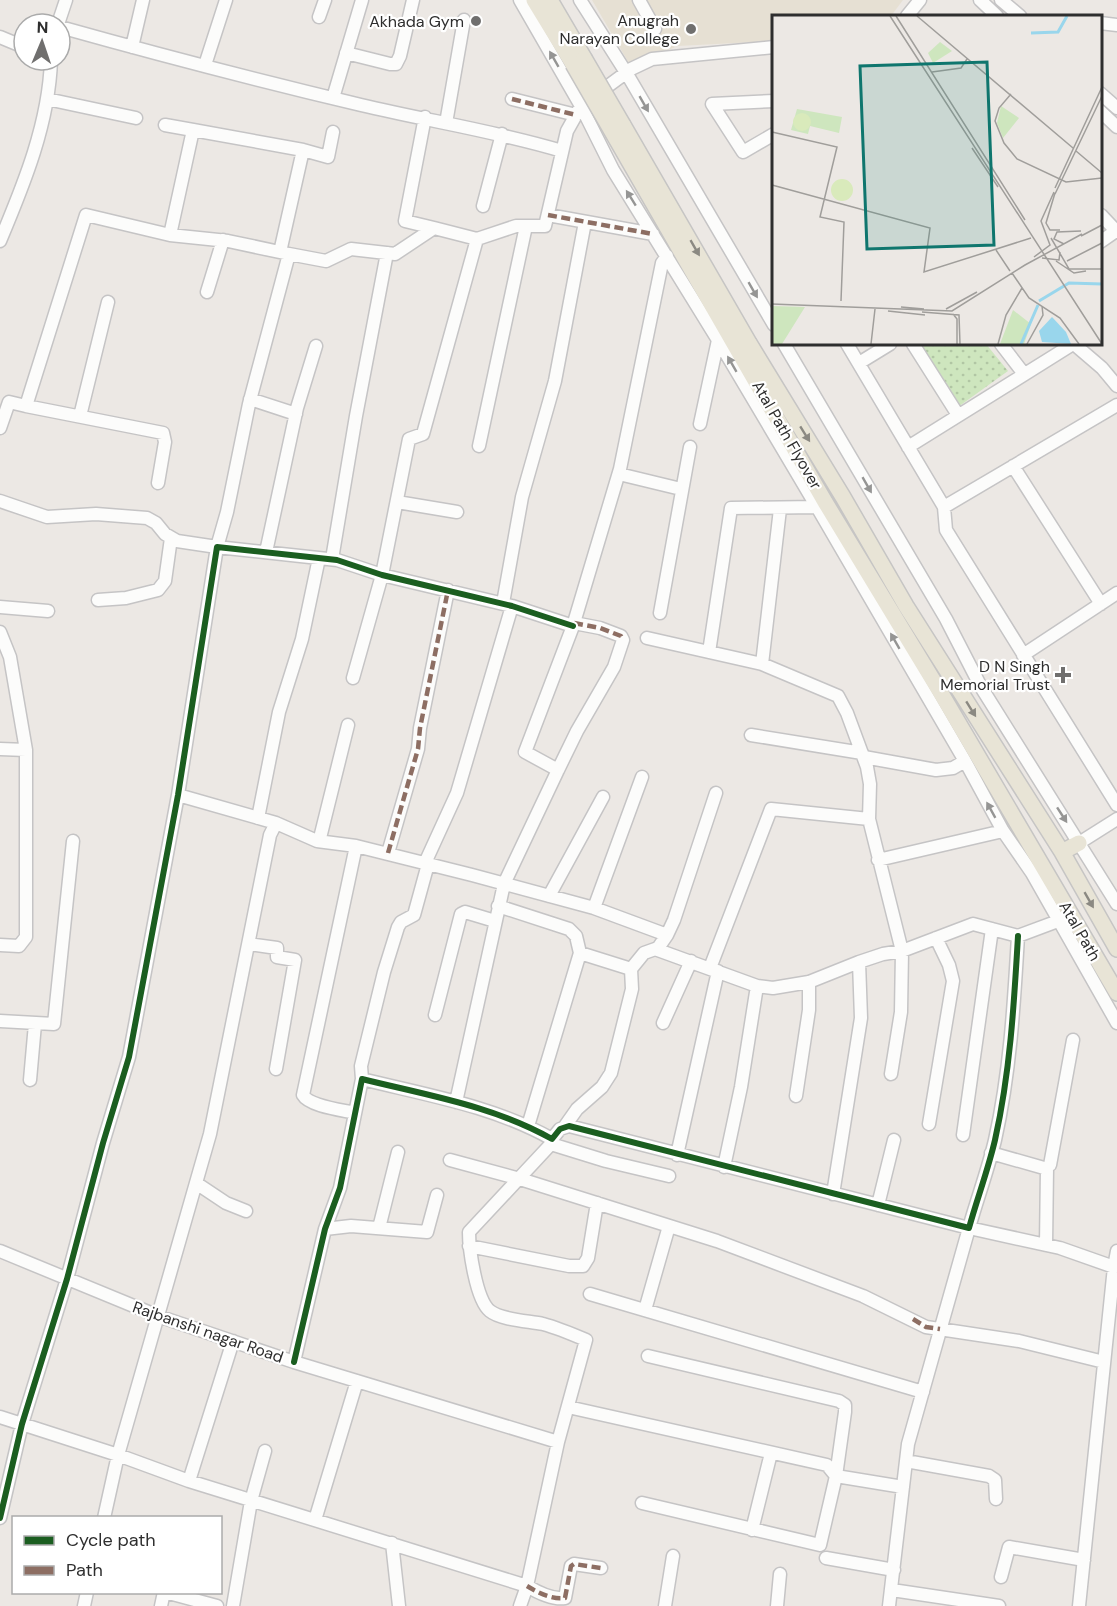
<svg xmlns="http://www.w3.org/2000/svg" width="1117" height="1606" viewBox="0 0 1117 1606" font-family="'DM Sans',sans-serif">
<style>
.education{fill:#e6e0d3}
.grass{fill:url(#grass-dots)}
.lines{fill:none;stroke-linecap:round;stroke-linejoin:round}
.minor-casing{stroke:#c5c4c5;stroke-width:15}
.major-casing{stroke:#c6c5c4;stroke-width:18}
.minor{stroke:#fcfcfb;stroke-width:12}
.major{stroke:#e8e4d6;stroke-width:15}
.major-bridge-casing{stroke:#c6c5c4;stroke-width:18;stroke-linecap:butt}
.major-bridge{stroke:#e8e4d6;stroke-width:15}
.quiet{stroke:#8d6e63;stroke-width:4.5;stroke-dasharray:9 4.5;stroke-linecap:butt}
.cycleway-casing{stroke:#fff;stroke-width:10}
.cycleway{stroke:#1b5e20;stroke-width:6}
.oneway{fill:#959594}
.oneway2{fill:#8b8982}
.poi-dot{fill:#706f6e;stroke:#fff;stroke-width:2}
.labels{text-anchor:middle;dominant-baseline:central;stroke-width:4.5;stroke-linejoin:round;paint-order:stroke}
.poi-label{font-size:16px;fill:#2e2e2e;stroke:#fff;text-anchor:end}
.street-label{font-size:16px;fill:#2e2e2e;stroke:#fff}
.inset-river{fill:none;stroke:#99d6ec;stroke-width:3}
.inset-road{fill:none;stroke:#a09e9b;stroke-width:1.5}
.view{fill:#0f766e;fill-opacity:0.15;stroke:#0f766e;stroke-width:3}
.inset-edge{fill:none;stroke:#2e2e2e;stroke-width:3}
</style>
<defs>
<pattern id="grass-dots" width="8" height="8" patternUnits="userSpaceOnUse" patternTransform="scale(1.5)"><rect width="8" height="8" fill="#cee6be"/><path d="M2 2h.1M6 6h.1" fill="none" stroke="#b1c6a4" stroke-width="1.8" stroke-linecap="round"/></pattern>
</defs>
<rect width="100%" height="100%" fill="#ece8e4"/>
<path class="education" d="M592 0H903L891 16H774L773 41 678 46 630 65Z"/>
<path class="grass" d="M920 344H986L1008 371 958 407Z"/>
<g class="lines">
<defs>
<path id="minor" d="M520 0 581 106 613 170 718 340 817 507 965 761 1003 831 1032 873 1117 1023
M580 0 627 74 774 325
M639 0 655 29
M980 0 997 16
M1001 0 1020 16
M907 16 920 0
M319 17 325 0
M1100 23 1117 25
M58 24 66 0
M60 27C160 55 260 81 361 105 428 121 496 131 562 151
M0 37 24 47
M132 47 143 0
M346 53 390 64H396L400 56 413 0
M205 65 226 0
M1100 93 1117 108
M333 98 362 0
M47 99 136 118
M512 99 576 115
M774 101 712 104 743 152 774 134
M1100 111 1117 127
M425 117 405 221 434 228
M446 123 464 20
M165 125 193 130
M483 206 502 134
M548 215 653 234
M1101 215 1117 232
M170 235 193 130 303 150 328 157 333 132
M0 241C24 184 49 123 51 60
M1100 242 1116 231
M280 252 303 150
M207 292 223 240
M784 344 946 619 981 687 1117 904
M847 344 944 507 946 530 1117 805
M913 344 958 415
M1001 344 1024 374
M1074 344 1102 368 1117 386
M859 363 890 344
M250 399 296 414
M80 416 108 302
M700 424 718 340
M0 428 9 402 26 406
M479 446 526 226
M908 447 1073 344
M1013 466 1101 604
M619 474 681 489
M158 483 165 442 163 433 26 406 86 215 170 235 228 241 289 254
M0 501 47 517 96 514 147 518 156 523 165 534 177 541 217 547 227 512 249 404 289 254 326 261 351 249 395 254 434 228 477 239 516 226H545L567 131 581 106 631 69 652 59 774 47
M397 502 457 512
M944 507 1117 405
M266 552 297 408 316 346
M332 559 356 416 387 253
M98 600 126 598 158 590 165 581 171 538
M503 603 522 497 555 381 585 222
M0 607 48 611
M660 613 690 447
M0 632 10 657 26 750
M647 638 762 664 838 696 847 713 867 767 870 784 869 819 902 951 901 1012 891 1074
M709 652 731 508 817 507
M1023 655 1117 593
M762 664 780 509
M353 678 382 575 409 439 423 434 477 239
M751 735 862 753
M0 749 26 750V937L19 946 0 945
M864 757 936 770 953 768 965 761
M558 770 577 731 614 667 623 640 621 636 600 628 574 623
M178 795 276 823 317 841 356 846 472 875 594 908 667 935
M258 818 279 712 302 639 319 558
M317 841 320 838 348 725
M1079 843 1117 819
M388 853 418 749 420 728 448 590
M878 860 1003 831
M425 863 457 793 512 606
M549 896 603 797
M498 906 569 929 576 936 580 953 528 1126
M594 908 642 777
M249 944 277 948V957L295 960 276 1069
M655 949 757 986 773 988 809 982 859 962 883 954 902 951 973 924 1018 936 1058 921
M580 953 631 969 644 953 658 948 667 935 674 920 716 793
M710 968 771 809 869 819
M435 1015 461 914 465 912 495 921
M0 1021 54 1024 73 841
M663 1023 691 961
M362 1079 361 1066 384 972 398 927 401 922 414 915 428 864
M30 1080 35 1024
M796 1096 809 1010V982
M456 1102 504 884 558 770 525 752 573 626 620 469 662 263 667 256
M355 1113C342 1110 309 1106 303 1095L356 846
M929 1124 953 981 949 965 936 938
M565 1126 577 1109 602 1087 611 1073 632 989 631 969
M963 1135 992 929
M551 1144 606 1161 669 1176
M991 1153 1044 1168 1050 1165 1073 1040
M677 1155 718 971
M450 1160 520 1179 717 1241 863 1296 926 1327 1019 1341 1104 1362
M724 1167 741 1087 757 986
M196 1183 226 1203 246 1211
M833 1194 861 1018 859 962
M878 1205 894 1140
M379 1228 398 1152
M325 1229 351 1226 427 1232 437 1195
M1046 1245 1047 1168
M469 1246 569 1266H583L588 1258 597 1203
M0 1251 158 1316 294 1362 558 1442
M1114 1267 1117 1251
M590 1294 923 1392
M645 1310 669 1226
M294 1362 325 1229 340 1188 362 1079C426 1095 494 1106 552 1139L560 1129 569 1126 969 1228C977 1199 988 1170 995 1140 1010 1073 1014 1005 1018 936
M568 1407 827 1465 836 1476 903 1487
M0 1417 118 1455 189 1481 527 1586C537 1592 552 1600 565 1598L571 1566 574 1564 601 1568
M906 1461 989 1476 995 1480 996 1499
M189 1481 233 1341
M642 1503 820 1545 836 1476 845 1412V1405L839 1401 648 1356
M0 1518 22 1424 67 1279 103 1143 129 1057 178 795 217 547 337 560 382 575 512 606 573 626
M104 1518 118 1455 210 1134 270 835 276 823
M315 1520 357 1381
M752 1530 771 1453
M392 1543 399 1606
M826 1558 894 1570
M1001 1577 1009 1547 1084 1560
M892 1590 999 1606
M165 1592 217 1606
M84 1606 87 1592
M161 1606 164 1592
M233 1606 251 1501 265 1451
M520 1606 527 1586 558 1442 586 1340C572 1334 558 1328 543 1324 529 1321 501 1320 490 1311 476 1300 469 1249 469 1232L551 1144 552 1139
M665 1606 673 1556
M777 1606 780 1574
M889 1606 908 1444 969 1228 1060 1248 1114 1267 1079 1606"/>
<path id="major" d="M534 0 573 64
M550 0 584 58
M623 125 749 343 843 497 906 606 1062 852 1117 949
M614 135 825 502 942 695 1117 993
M1062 852 1079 843"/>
</defs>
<use href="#minor" class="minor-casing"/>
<use href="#major" class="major-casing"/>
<use href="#minor" class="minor"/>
<use href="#major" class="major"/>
<defs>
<path id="major-bridge" d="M584 58 623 125
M573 64 614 135"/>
</defs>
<use href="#major-bridge" class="major-bridge-casing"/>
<use href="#major-bridge" class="major-bridge"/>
<path class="quiet" d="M512 99 576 115
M548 215 653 234
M574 623 600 628 621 636 623 640
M388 853 418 749 420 728 448 590
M913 1319 926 1327 940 1329
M527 1586C537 1592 552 1600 565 1598L571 1566 574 1564 601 1568"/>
<defs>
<path id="cycleway" d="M294 1362 325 1229 340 1188 362 1079C426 1095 494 1106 552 1139L560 1129 569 1126 969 1228C977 1199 988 1170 995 1140 1010 1073 1014 1005 1018 936
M0 1518 22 1424 67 1279 103 1143 129 1057 178 795 217 547 337 560 382 575 512 606 573 626"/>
</defs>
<use href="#cycleway" class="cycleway-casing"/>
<use href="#cycleway" class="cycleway"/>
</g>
<defs><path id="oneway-solid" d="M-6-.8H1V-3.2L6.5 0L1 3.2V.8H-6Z" transform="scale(1.5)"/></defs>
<g class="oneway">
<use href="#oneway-solid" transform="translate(554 59) rotate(-120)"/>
<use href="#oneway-solid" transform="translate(644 104) rotate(60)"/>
<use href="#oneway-solid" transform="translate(631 198) rotate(-122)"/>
<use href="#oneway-solid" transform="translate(753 290) rotate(60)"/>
<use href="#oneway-solid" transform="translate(732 364) rotate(-120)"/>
<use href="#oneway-solid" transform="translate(867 485) rotate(60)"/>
<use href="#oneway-solid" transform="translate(895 641) rotate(-120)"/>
<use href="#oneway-solid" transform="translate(991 810) rotate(-119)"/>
<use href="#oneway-solid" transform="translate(1062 815) rotate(57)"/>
</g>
<g class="oneway2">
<use href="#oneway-solid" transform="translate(695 248) rotate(60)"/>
<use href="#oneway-solid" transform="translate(805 434) rotate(58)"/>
<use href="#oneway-solid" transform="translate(971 709) rotate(58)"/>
<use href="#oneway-solid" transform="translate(1089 900) rotate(60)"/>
</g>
<g class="poi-dot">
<circle cx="476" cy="21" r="6"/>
<circle cx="691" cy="29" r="6"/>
<path d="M1060 666h6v6h6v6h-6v6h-6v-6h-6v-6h6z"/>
</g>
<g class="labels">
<g class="poi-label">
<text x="679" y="20">Anugrah<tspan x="679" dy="18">Narayan College</tspan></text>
<text x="464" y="21">Akhada Gym</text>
<text x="1050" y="666">D N Singh<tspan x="1050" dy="18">Memorial Trust</tspan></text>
</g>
<g class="street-label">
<text transform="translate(787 435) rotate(60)">Atal Path Flyover</text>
<text transform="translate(1080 931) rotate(60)">Atal Path</text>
<text transform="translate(208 1332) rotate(19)">Rajbanshi nagar Road</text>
</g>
</g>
<g transform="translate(772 15)">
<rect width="330" height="330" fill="#ece8e4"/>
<path d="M168 27 180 36 161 48 156 38Z" fill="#cee6be"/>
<path d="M229 91 247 103 231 123 225 108ZM25 94 70 102 67 118 38 111 36 119 19 115ZM0 291 33 292 10 329H0ZM241 295 259 309 252 329H228Z" fill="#cee6be"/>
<path d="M21 107a9 9 0 1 1 18 0a9 9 0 1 1-18 0ZM59 175a11 11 0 1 1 22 0a11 11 0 1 1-22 0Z" fill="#d9eabb"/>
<path d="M280 302 294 317 299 329 270 327 267 316Z" fill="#99d6ec"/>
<path class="inset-river" d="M259 18 286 17 295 1M267 286 297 268 330 269M249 329 266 290"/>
<path class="inset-road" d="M118 1 330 329M124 1 253 205M145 1 301 133M160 57 189 53 195 44M239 79 227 93 223 106 232 128 245 144 294 167 330 163M0 117 65 132 48 202 72 207 69 286M200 133 226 172M304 136 330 158M0 170 158 213 152 257 259 223M283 173 330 72M283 178 274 208 278 215H288M283 179 330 81M309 221 330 210M279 223 297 254H330M292 229 282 224 285 217 309 216M224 235 238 256M262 242 278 230 269 206 282 177M270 243 287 245 288 237M284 246 302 258 314 256M295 246 330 228M240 258 257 283 288 303 307 329M0 289 180 296 253 250 310 219M129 292 152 294M174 294 205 277M116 296 153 300M150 297 187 300 188 329M181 299 185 304V329M99 329 103 294M226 329 234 300 250 273M255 329 271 300 270 291"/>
<path class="view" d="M215 47 222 230 95 234 88 51Z"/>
<rect width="330" height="330" class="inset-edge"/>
</g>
<rect x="12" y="1516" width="210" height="78" fill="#ffffff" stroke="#ababab" stroke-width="1.5"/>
<rect x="24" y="1536" width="30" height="9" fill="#1b5e20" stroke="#ababab" stroke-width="1.5"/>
<text x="66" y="1546" font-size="18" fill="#2e2e2e">Cycle path</text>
<rect x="24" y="1566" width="30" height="9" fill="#8d6e63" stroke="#ababab" stroke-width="1.5"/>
<text x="66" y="1576" font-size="18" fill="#2e2e2e">Path</text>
<g transform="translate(42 42) rotate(2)"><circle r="28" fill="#ffffff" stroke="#ababab" stroke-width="1.5"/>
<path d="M0-4.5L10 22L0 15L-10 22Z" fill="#706f6e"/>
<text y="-9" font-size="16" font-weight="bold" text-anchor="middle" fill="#2e2e2e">N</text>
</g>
</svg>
